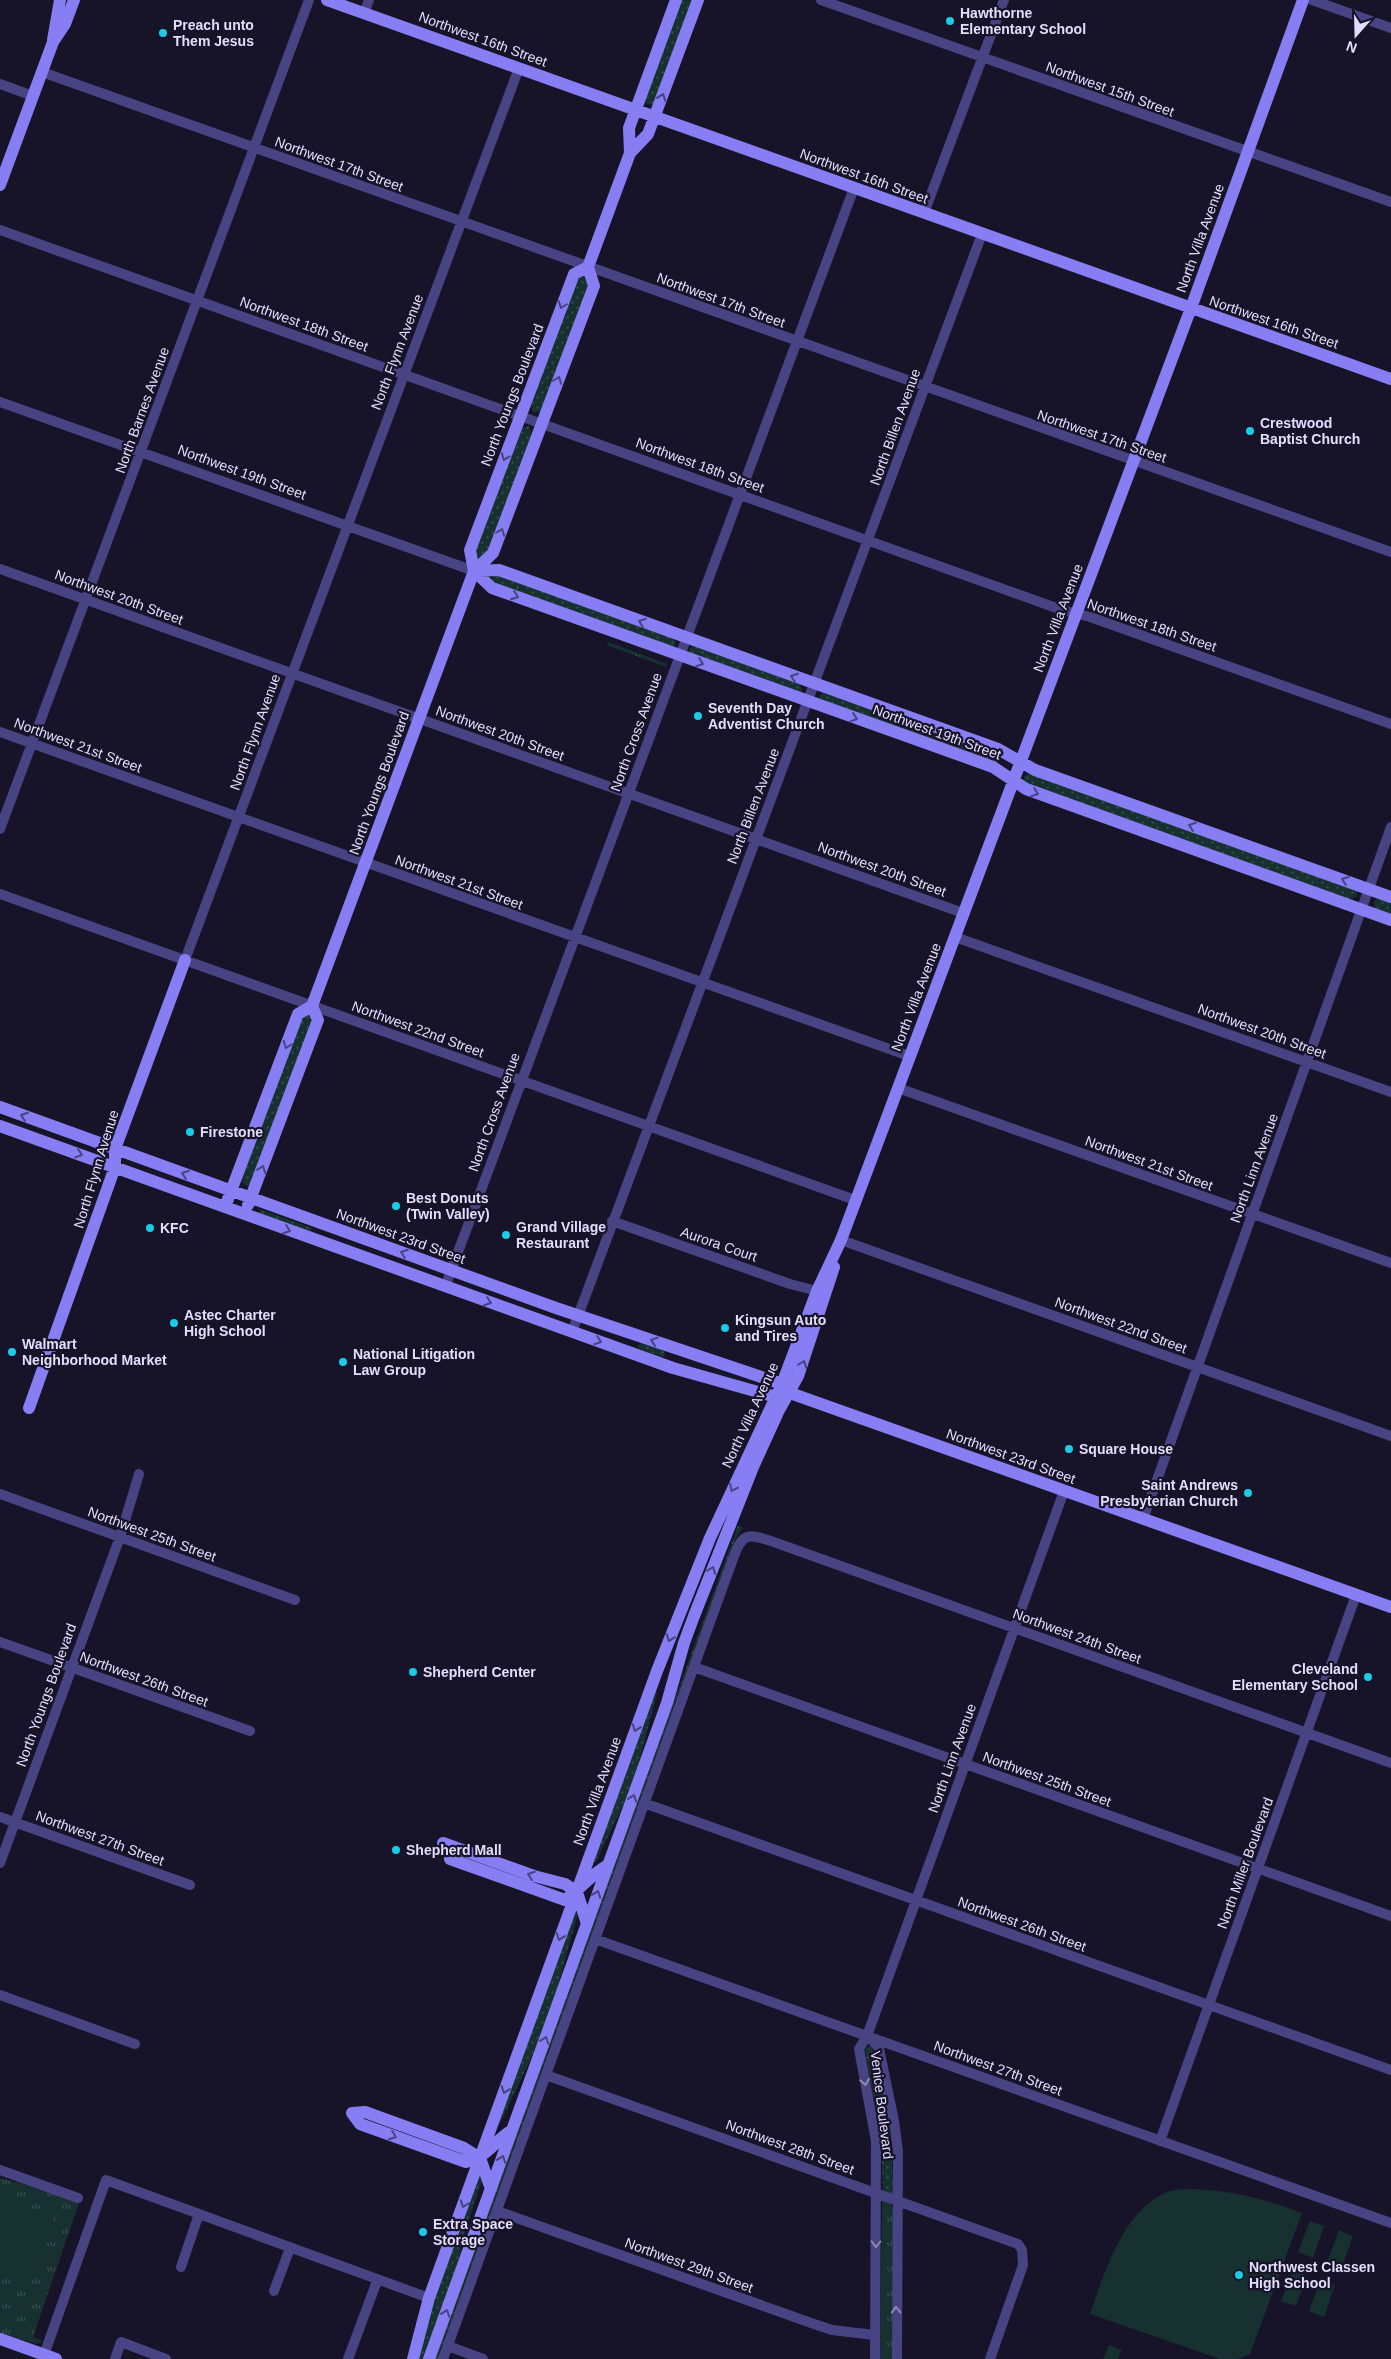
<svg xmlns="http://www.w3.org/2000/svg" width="1391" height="2359" viewBox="0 0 1391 2359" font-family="Helvetica,sans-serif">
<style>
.grass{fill:url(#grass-dots)}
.park{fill:url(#park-tufts)}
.garden{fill:#173131}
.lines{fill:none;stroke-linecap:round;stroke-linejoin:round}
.street{stroke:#484382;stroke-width:10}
.secondary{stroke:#867ef2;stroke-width:12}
.oneway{stroke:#494383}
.oneway2{stroke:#8d88b9}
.poi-dot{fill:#1ccbe8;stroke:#171328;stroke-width:2}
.labels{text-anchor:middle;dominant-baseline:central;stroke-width:4.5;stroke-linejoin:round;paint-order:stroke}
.poi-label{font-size:14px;font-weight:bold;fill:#e2ddfc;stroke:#171328;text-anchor:start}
.street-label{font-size:14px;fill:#e2ddfc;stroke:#171328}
</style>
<defs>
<pattern id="grass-dots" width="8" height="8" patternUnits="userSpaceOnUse" patternTransform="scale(1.25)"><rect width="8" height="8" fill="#173131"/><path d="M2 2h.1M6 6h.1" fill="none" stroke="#384e50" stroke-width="1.8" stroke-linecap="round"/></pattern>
<pattern id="park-tufts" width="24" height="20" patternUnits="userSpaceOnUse" patternTransform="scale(1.25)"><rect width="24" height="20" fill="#173131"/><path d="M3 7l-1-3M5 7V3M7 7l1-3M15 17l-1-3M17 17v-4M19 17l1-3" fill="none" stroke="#384e50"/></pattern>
</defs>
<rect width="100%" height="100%" fill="#171328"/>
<path class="grass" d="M681 0H694L654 104 652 105 643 102Z
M586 274 589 282 542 410 534 413 530 406 577 277Z
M529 426 532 435 490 552 479 558 476 554 475 545 519 429Z
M495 574 674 639 676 644 673 647 493 583 491 580Z
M694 646 800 684 802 690 800 693 688 653 690 648Z
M823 693 997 753 1000 760 995 763 820 700 819 696Z
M1028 773 1357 891V896L1349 900 1028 786 1024 781V777Z
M1379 897 1391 901V915L1375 909 1374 901Z
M304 1011 316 1016 249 1186H246L241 1179Z
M260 1209 312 1228 310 1234 258 1215Z
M642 1343 664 1350 665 1356 662 1357 639 1349 638 1345Z
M738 1525 743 1528 737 1536 439 2359H435Z
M655 1692 657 1693 637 1770 626 1799 596 1862H594Z
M575 1912 578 1913 556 1993 539 2041 501 2122H499Z
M871 2045C890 2091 892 2146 893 2195L883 2192 881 2140 865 2050Z
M480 2176H482L481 2184 465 2231 456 2271 424 2359H419L430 2312Z"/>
<path class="park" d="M608 642 667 664 666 667 607 645Z
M0 2178 28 2185 79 2203 33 2337 43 2341 37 2344 0 2333Z
M882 2200 890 2203 893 2209 894 2359H880Z"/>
<path class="garden" d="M1185 2189C1227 2189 1263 2198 1302 2213L1250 2354 1238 2359H1220L1090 2314C1104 2274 1122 2214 1163 2194 1169 2190 1177 2190 1185 2189Z
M4 2203 54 2217 46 2247 29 2278 0 2275V2205Z
M1310 2221 1324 2226 1313 2258 1298 2252Z
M1339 2230 1353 2236 1342 2267 1327 2262Z
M1293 2270 1307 2275 1296 2306 1281 2301Z
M1321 2280 1335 2285 1324 2317 1309 2311Z
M1109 2345 1122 2350 1118 2359H1103Z"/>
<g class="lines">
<path class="street" d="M821 0 1391 202
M1312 0 1391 28
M364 13 369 0
M42 72 1391 552
M0 84 33 96
M924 213 1004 0
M0 230 1062 610 1090 617 1391 724
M0 402 474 571
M0 569 963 913
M0 732 909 1056
M0 829 309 0
M0 894 855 1200
M955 937 1391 1092
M185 960 519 68
M898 1088 1391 1263
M612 1221 790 1284 817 1291
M841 1240 1391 1436
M445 1287 854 188
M572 1332 982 234
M0 1494 295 1600
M1143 1519 1391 827
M0 1642 250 1731
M694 1667 1391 1916
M644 1803 1391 2070
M0 1817 190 1885
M0 1863 120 1537 139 1474
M595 1939 1391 2223
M0 1995 135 2044
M870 2038 879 2048 894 2121 898 2151 897 2359
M546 2075 1018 2244 1022 2250 1023 2265 990 2359
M1160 2141 1356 1595
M0 2170 78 2198
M497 2211 814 2324 832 2330 874 2335
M181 2267 199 2214
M274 2291 290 2248
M448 2346 483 2359
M44 2355 106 2180 429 2298
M115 2359 121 2342 166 2359
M348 2359 377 2281
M443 2359 734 1556C743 1532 749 1534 771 1541L1391 1763
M875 2359 876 2141 859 2049 867 2036 1064 1491"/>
<path class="secondary" d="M327 0 1391 379
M53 40 60 0
M630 153 629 128 676 0
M0 185 53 42 65 24 74 0
M474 571 492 588 993 767 1026 789 1391 920
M474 571 499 570 998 749 1035 770 1391 897
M474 571 470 550 574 274 588 267
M0 1107 556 1308 782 1384 790 1393 1391 1607
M0 1126 673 1368 776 1397 783 1395
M248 1205 318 1020 312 1006
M225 1207 298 1014 312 1006 474 571 493 553 594 286 588 267 630 153 648 134 651 126 698 0
M29 1408 115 1167V1149L185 960
M443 1843 534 1876 565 1884 577 1892 587 1924
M450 1859 565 1900C580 1889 592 1874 608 1865
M352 2113 360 2124 466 2162C490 2155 493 2142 512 2130
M352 2113 365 2112 464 2148 480 2158 491 2189
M0 2339 56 2359
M413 2359 429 2298 657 1671 710 1538 782 1384 817 1291 841 1240 1191 308 1303 0
M429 2359 667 1703 684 1643 694 1616 753 1467 779 1410 798 1376 834 1267"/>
</g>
<defs><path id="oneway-chevron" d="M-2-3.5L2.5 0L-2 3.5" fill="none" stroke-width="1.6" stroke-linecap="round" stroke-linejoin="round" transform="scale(1.25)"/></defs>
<g class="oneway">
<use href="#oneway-chevron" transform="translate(662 97) rotate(-70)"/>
<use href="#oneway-chevron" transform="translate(562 305) rotate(111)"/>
<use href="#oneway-chevron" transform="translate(558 380) rotate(-69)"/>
<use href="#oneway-chevron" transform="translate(505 457) rotate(111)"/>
<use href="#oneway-chevron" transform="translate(501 532) rotate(-69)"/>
<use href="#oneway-chevron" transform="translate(515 596) rotate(20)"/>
<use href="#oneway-chevron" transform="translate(642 622) rotate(-160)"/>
<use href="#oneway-chevron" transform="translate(700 663) rotate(20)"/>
<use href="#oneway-chevron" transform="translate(794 677) rotate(-160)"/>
<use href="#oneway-chevron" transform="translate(854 718) rotate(19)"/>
<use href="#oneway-chevron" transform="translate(1035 793) rotate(20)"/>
<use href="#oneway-chevron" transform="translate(1192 826) rotate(-160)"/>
<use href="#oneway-chevron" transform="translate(1345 880) rotate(-160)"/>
<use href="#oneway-chevron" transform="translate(287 1045) rotate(111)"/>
<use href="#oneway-chevron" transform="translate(24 1116) rotate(-160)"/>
<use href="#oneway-chevron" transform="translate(79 1154) rotate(19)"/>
<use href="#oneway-chevron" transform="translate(262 1169) rotate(-69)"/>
<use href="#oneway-chevron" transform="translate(185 1174) rotate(-160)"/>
<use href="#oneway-chevron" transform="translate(287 1230) rotate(20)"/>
<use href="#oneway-chevron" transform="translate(404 1253) rotate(-160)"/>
<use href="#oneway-chevron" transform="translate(488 1302) rotate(20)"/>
<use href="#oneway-chevron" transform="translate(598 1341) rotate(20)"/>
<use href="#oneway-chevron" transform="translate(654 1341) rotate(-162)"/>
<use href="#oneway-chevron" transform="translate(803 1364) rotate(-69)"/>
<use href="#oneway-chevron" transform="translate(733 1488) rotate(115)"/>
<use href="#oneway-chevron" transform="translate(712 1570) rotate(-68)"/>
<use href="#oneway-chevron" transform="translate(670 1638) rotate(111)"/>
<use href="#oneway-chevron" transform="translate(636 1728) rotate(110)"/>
<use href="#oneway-chevron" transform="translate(633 1798) rotate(-70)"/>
<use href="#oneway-chevron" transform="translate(531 1875) rotate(-160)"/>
<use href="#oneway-chevron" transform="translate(597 1894) rotate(-70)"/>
<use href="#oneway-chevron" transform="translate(560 1937) rotate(110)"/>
<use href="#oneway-chevron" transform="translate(545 2040) rotate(-70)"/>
<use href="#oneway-chevron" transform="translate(505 2090) rotate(110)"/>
<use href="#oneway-chevron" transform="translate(393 2136) rotate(20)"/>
<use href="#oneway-chevron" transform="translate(502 2159) rotate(-70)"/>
<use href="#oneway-chevron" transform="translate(464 2204) rotate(110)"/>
<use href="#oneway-chevron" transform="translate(446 2313) rotate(-70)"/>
</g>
<g class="oneway2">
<use href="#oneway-chevron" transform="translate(865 2082) rotate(80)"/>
<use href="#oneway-chevron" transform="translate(876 2244) rotate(91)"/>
<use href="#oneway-chevron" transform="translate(896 2310) rotate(-91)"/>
</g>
<g class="poi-dot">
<circle cx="950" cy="21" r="5"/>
<circle cx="163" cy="33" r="5"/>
<circle cx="1250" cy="431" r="5"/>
<circle cx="698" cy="716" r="5"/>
<circle cx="190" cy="1132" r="5"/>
<circle cx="396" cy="1206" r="5"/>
<circle cx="150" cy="1228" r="5"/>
<circle cx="506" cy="1235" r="5"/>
<circle cx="174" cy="1323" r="5"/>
<circle cx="725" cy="1328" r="5"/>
<circle cx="12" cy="1352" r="5"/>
<circle cx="343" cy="1362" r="5"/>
<circle cx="1069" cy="1449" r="5"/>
<circle cx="1248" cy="1493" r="5"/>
<circle cx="413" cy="1672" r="5"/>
<circle cx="1368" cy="1677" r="5"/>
<circle cx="396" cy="1850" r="5"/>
<circle cx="423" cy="2232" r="5"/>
<circle cx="1239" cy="2275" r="5"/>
</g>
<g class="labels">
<g class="poi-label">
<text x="960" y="13">Hawthorne<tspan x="960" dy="16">Elementary School</tspan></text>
<text x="173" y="25">Preach unto<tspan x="173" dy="16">Them Jesus</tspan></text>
<text x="1260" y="423">Crestwood<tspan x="1260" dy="16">Baptist Church</tspan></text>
<text x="708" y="708">Seventh Day<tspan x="708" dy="16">Adventist Church</tspan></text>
<text x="200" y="1132">Firestone</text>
<text x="406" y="1198">Best Donuts<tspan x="406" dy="16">(Twin Valley)</tspan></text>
<text x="516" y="1227">Grand Village<tspan x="516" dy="16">Restaurant</tspan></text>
<text x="160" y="1228">KFC</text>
<text x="184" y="1315">Astec Charter<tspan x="184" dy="16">High School</tspan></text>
<text x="735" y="1320">Kingsun Auto<tspan x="735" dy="16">and Tires</tspan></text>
<text x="22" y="1344">Walmart<tspan x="22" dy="16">Neighborhood Market</tspan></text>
<text x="353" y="1354">National Litigation<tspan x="353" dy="16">Law Group</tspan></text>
<text x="1079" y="1449">Square House</text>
<text x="1238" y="1485" text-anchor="end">Saint Andrews<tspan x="1238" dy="16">Presbyterian Church</tspan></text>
<text x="1358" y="1669" text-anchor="end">Cleveland<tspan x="1358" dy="16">Elementary School</tspan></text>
<text x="423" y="1672">Shepherd Center</text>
<text x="406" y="1850">Shepherd Mall</text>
<text x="433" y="2224">Extra Space<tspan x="433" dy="16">Storage</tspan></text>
<text x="1249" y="2267">Northwest Classen<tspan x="1249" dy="16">High School</tspan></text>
</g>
<g class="street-label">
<text transform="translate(483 39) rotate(20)">Northwest 16th Street</text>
<text transform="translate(1110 89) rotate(20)">Northwest 15th Street</text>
<text transform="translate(339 164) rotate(20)">Northwest 17th Street</text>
<text transform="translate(864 176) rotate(20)">Northwest 16th Street</text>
<text transform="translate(1200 238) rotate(-70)">North Villa Avenue</text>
<text transform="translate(721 300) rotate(20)">Northwest 17th Street</text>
<text transform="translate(1274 322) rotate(19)">Northwest 16th Street</text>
<text transform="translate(304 324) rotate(20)">Northwest 18th Street</text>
<text transform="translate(397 352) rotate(-69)">North Flynn Avenue</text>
<text transform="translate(512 395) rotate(-69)">North Youngs Boulevard</text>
<text transform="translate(142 410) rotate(-70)">North Barnes Avenue</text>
<text transform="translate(895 427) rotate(-70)">North Billen Avenue</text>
<text transform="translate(1102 436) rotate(19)">Northwest 17th Street</text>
<text transform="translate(700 465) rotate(20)">Northwest 18th Street</text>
<text transform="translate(242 472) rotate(20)">Northwest 19th Street</text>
<text transform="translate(119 597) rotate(20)">Northwest 20th Street</text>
<text transform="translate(1058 618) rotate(-69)">North Villa Avenue</text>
<text transform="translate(1152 625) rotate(19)">Northwest 18th Street</text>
<text transform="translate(255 732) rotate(-70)">North Flynn Avenue</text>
<text transform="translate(636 732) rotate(-70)">North Cross Avenue</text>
<text transform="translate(937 732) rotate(20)">Northwest 19th Street</text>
<text transform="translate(500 733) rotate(20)">Northwest 20th Street</text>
<text transform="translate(78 745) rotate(20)">Northwest 21st Street</text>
<text transform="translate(379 783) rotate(-70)">North Youngs Boulevard</text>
<text transform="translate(753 806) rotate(-69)">North Billen Avenue</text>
<text transform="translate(882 869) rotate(20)">Northwest 20th Street</text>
<text transform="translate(459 882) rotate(20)">Northwest 21st Street</text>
<text transform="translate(916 997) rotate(-69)">North Villa Avenue</text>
<text transform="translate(418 1029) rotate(20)">Northwest 22nd Street</text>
<text transform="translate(1262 1031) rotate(20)">Northwest 20th Street</text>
<text transform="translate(494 1112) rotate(-70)">North Cross Avenue</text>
<text transform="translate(1149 1163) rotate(20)">Northwest 21st Street</text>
<text transform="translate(1254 1168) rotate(-70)">North Linn Avenue</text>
<text transform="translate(96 1169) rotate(-73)">North Flynn Avenue</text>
<text transform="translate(401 1236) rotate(20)">Northwest 23rd Street</text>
<text transform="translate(719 1244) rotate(19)">Aurora Court</text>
<text transform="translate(1121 1325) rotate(20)">Northwest 22nd Street</text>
<text transform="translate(750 1415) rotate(-65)">North Villa Avenue</text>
<text transform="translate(1011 1456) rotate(20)">Northwest 23rd Street</text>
<text transform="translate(152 1534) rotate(20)">Northwest 25th Street</text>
<text transform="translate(1077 1636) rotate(20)">Northwest 24th Street</text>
<text transform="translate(144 1679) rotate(20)">Northwest 26th Street</text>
<text transform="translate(46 1695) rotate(-70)">North Youngs Boulevard</text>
<text transform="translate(952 1758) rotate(-70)">North Linn Avenue</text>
<text transform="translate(1047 1779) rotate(20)">Northwest 25th Street</text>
<text transform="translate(597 1791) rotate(-70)">North Villa Avenue</text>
<text transform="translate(100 1838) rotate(20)">Northwest 27th Street</text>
<text transform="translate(1245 1863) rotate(-70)">North Miller Boulevard</text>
<text transform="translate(1022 1924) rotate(20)">Northwest 26th Street</text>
<text transform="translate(998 2068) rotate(20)">Northwest 27th Street</text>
<text transform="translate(882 2105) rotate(83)">Venice Boulevard</text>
<text transform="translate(790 2147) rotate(20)">Northwest 28th Street</text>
<text transform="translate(689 2265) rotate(20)">Northwest 29th Street</text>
</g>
</g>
<g transform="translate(1356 35) rotate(200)" stroke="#171328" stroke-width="4" paint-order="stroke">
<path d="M0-4L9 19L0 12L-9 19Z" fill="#e2ddfc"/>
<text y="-8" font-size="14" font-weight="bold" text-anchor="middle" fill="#e2ddfc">N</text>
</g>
</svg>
